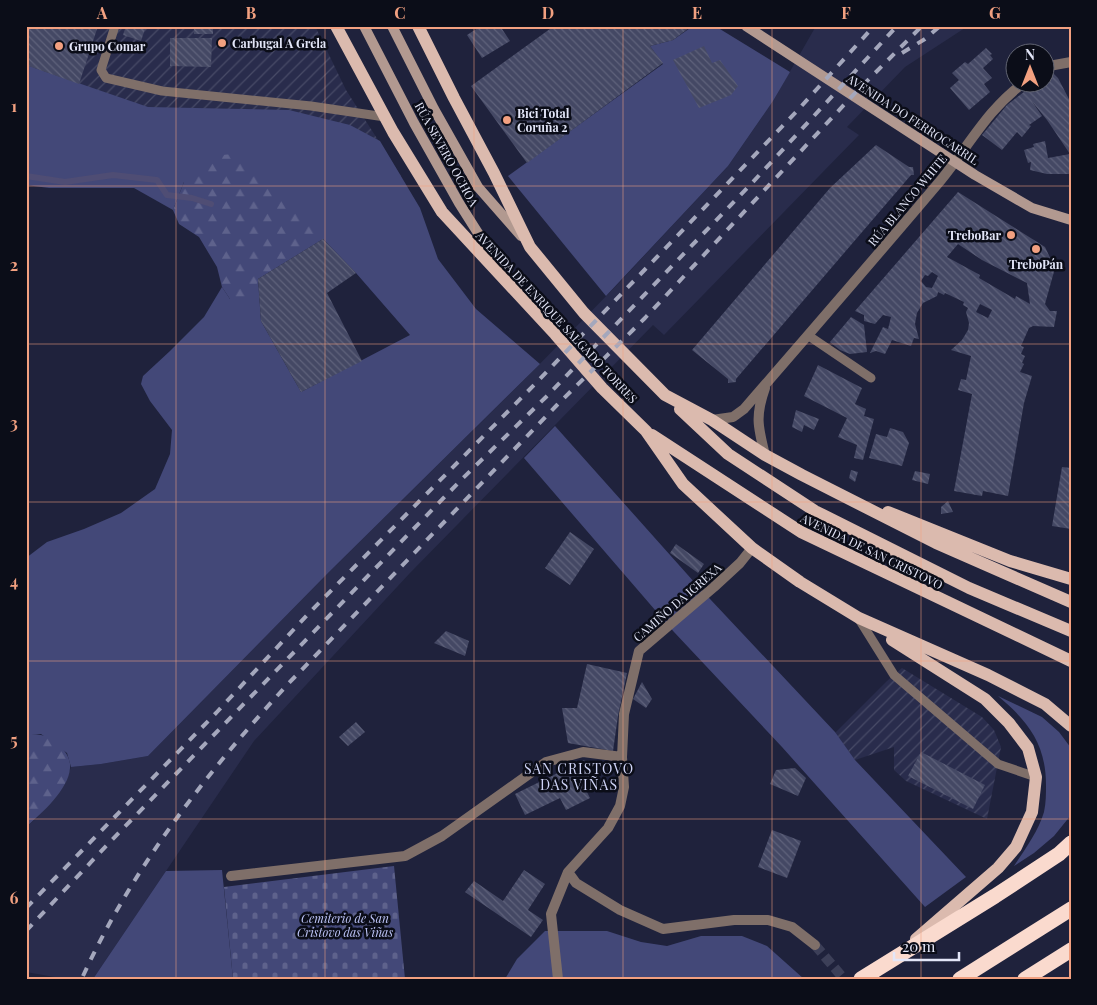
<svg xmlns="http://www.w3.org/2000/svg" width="1097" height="1005" viewBox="0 0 1097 1005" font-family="'Playfair Display',serif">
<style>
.built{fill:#292c4c}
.industrial{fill:url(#industrial-furrows)}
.green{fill:#434878}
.forest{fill:url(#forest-firs)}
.cemetery{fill:url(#cemetery-stones)}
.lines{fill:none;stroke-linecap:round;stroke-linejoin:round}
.stream{stroke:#4f4d74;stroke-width:6}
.building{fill:url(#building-back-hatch);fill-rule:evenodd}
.street-tunnel{stroke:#3c3f58;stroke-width:10;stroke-dasharray:10 5;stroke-linecap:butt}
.lane{stroke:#7f6f69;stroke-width:9}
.street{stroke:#7f6f69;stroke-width:10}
.secondary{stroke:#b29990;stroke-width:10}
.primary{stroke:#dbbaae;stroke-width:12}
.highway{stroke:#fadace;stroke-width:15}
.rail{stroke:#a4a7bc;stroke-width:4;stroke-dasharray:9 9;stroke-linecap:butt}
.grid{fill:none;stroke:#f2a080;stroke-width:1;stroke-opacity:0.55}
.poi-dot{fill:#f2a080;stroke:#0b0d18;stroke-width:2}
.labels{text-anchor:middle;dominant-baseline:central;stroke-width:5;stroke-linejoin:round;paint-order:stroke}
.poi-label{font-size:12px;font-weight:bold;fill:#e3e6f8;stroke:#0b0d18;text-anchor:start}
.street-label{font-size:12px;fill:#e3e6f8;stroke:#0b0d18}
.park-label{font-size:12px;font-style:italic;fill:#bdc4f7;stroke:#0b0d18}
.neighbourhood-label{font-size:14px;letter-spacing:1px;fill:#cfd4f7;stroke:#0b0d18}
.neatline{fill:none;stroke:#f2a080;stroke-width:2}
.grid-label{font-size:16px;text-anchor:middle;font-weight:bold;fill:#f2a080}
</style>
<defs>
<pattern id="industrial-furrows" width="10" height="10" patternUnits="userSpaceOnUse" patternTransform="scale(1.25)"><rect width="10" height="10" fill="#292c4c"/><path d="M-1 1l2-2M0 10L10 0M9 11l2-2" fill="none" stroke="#484b67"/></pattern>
<pattern id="forest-firs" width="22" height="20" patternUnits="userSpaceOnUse" patternTransform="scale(1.25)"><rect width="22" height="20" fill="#434878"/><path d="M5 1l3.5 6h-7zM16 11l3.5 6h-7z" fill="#5e628c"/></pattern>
<pattern id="cemetery-stones" width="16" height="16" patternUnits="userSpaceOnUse" patternTransform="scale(1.25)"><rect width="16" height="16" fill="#434878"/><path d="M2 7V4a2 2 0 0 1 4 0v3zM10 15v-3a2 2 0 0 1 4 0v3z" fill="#5e628c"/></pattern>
<pattern id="building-back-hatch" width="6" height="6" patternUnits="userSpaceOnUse" patternTransform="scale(1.25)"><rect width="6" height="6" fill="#444864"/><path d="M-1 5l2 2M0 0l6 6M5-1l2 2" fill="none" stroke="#5f627b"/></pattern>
</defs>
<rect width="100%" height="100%" fill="#1f223c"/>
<path class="built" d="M816 26H968L905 67 847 127 859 135 664 335 653 325 410 573 254 741 93 979H66L26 972V827L37 818 65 784 71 767 101 764 148 756 329 572 525 379 615 287 728 166 773 101Z"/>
<path class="industrial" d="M26 26H315L346 90 401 176 26 163Z
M902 668 982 717 994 730 1001 747 987 819 906 781 894 770V747L855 760 835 733 887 681Z"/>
<path class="green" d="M693 26H715L790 72 773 101 728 166 606 296 508 176 663 64 650 46 673 40Z
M26 65 148 107 289 110 350 125 380 141 420 208 438 259 476 309 540 364 329 572 148 756 101 764 71 767 67 753 41 734H26V558L47 542 84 529 121 513 155 489 170 454 172 430 150 401 141 384 143 376 170 351 204 317 222 287 230 299 258 279 261 321 301 392 410 335 356 273 323 239 184 182 173 210 134 188H49L26 185Z
M555 426 695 583 835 732 855 760 966 877 925 907 782 747 674 632 524 458Z
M998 696 1042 717 1059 732 1071 748V815L1054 836 1034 853 1014 866C1025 849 1038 832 1044 812 1046 803 1046 793 1046 785 1046 744 1028 721 998 696Z
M222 870 233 979H93L166 871Z
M545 931H607L641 942 667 946 701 936H742L767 946 804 979H505L517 959Z"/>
<path class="forest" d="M233 154 245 159 249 167 277 194 318 222 324 228 325 236 323 239 258 279C253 299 252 304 230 299L222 287 217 267 199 237 179 224 173 210 184 182 200 166 211 156Z
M26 734C40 734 52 735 61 747 66 752 71 760 70 768 69 789 41 814 26 827Z"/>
<path class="cemetery" d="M394 866 405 979H233L224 887Z"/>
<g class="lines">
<path class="stream" d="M26 176 65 182 113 175 157 180 167 195 192 198 211 204"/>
</g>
<path class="building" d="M26 26H98L79 84 26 65Z
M126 26H146L141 41 123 35Z
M194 26H213V34H194Z
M481 26H500L510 41 482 58 467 35Z
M554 26H688L689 28 673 40 650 46 663 63 527 163 471 86Z
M170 38H212L211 67 170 66Z
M704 46 712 63 720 60 738 86 731 95 699 108 673 60Z
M986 48 992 54 990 55 993 59 983 68 992 78 984 84 990 92 969 110 950 88 959 80 952 73 965 62 968 64Z
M1052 72 1058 78 1071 103V174H1047L1030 170 1031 162 1028 163 1024 150 1034 147 1033 144 1045 141 1048 158 1070 154 1047 120 1031 100 1042 116 1029 125 1031 126 1022 137 1017 132 1002 150 982 135 1007 105 1037 82H1044V77Z
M876 145 909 167H913L914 175H911L736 379V382L728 383V379L692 350 830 188Z
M958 192 1045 247 1055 268 1045 304 1050 311H1057L1054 327 1033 326 1029 328 1021 346 1024 347 1021 354 1025 356 1022 363 1024 364 1020 372 1032 376 1024 403 1008 496 983 491 982 496 954 491 972 394 958 390 961 379 966 380 971 356 951 350 962 340 968 330 969 323 966 312 968 308 963 305 964 302 945 293 944 295 938 292 937 296 923 303 917 313 915 324 919 339 914 338 911 346 892 340 885 354 876 351 870 353 883 327 888 329 891 317 883 315 875 324 864 321V315L855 311ZM958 244 982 260 1027 283 1030 304 1016 296 1015 299 979 278 980 275 947 257ZM932 272 938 276 932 288 926 287 921 281 925 275 928 276ZM980 304 992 310 988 318 976 312Z
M323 239 356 273 327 293 362 361 301 392 261 321 258 279Z
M851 317 864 325 867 352 850 354 840 350 830 342Z
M818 365 862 388 855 404 866 409 864 416 874 419 863 460 854 458 857 445 838 437 847 418 804 396Z
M796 410 819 419 814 430 804 425 802 432 792 427Z
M890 428 903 432 909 443 902 466 869 458 876 434 887 437Z
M1062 467 1071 468V529L1052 526Z
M851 470 858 472 855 482 849 478Z
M915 471 930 474 928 484 912 480Z
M948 501 953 512 941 514V507Z
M570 532 594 549 570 585 545 568Z
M676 544 704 564 698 573 670 553Z
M446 631 469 641 465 656 434 643Z
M587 664 627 673 618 716 613 751 568 743 562 708H577Z
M642 682 652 699 646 708 633 699Z
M356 722 365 732 348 746 339 737Z
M921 752 985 785 973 809 908 776Z
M584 760 595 783 585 788 590 798 566 810 560 798 525 815 515 794Z
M795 768 806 778 798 796 770 784 776 770Z
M772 830 801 841 787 878 758 867Z
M524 870 545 884 528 910 543 920 531 937 465 892 474 881 503 901Z"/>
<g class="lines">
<path class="street-tunnel" d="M815 945 844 979"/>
<path class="lane" d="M115 26 101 70 106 78 162 91 311 106 385 117
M809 336 871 378
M859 619 894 675 998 764 1036 777"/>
<path class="street" d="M1044 69 1049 66 1071 62
M712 420 733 417 744 409C810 333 876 257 941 180 968 147 989 107 1025 82
M765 455C758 427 755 416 765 388
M568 872 576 883 620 910 663 929 734 920H768L792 927 815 945
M231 876 405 856 442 836 546 762 583 752 622 757
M558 979 551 914 568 872 608 828 620 806 624 787 622 757 624 714 639 651 714 587 740 563 752 548"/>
<path class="secondary" d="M364 26 414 123 459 203 502 271
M392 26 434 109 478 187 521 236
M746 26 975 175 1032 208 1071 220"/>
<path class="primary" d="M336 26 393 132 442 212 555 334 602 388 646 431 683 484 752 548 800 582 859 618 988 675 1045 704 1071 726
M418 26 454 98 494 173 530 247 584 313 665 395 712 420 765 455 802 475 936 543 1071 602
M680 409 728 454 815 511 969 588 1071 631
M652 435 801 532 1071 661
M888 512 1010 561 1071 579
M892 640 985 699 1009 723 1028 748 1036 777 1032 812 1016 847 998 868 916 939"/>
<path class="highway" d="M861 979 995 896 1059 854 1071 843
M960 979 1071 909
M1025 979 1071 950"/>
<path class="rail" d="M902 53 925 39 940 26
M26 908 216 713 310 612 536 383 797 111 874 26
M26 931 108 844 461 480 546 397 752 183 897 26
M83 976C133 867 207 772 288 684L557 405 645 318 856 92 922 26"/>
</g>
<path class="grid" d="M176 26V979M325 26V979M474 26V979M623 26V979M772 26V979M921 26V979M26 186H1071M26 344H1071M26 502H1071M26 661H1071M26 819H1071"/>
<g class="poi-dot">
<circle cx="222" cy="43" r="5"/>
<circle cx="59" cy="46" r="5"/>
<circle cx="507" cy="120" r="5"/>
<circle cx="1011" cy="235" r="5"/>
<circle cx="1036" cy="249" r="5"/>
</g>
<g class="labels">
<g class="poi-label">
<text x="232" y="43">Carbugal A Grela</text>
<text x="69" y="46">Grupo Comar</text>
<text x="517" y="113">Bici Total<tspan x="517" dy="14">Coruña 2</tspan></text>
<text x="1001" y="235" text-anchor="end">TreboBar</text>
<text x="1036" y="264" text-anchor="middle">TreboPán</text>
</g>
<g class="street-label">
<text transform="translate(913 119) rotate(33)">AVENIDA DO FERROCARRIL</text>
<text transform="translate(447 154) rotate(61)">RÚA SEVERO OCHOA</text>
<text transform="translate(907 200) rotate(-50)">RÚA BLANCO WHITE</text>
<text transform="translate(557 317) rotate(47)">AVENIDA DE ENRIQUE SALGADO TORRES</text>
<text transform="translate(872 551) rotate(26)">AVENIDA DE SAN CRISTOVO</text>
<text transform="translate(677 602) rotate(-41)">CAMIÑO DA IGREXA</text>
</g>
<g class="park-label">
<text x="345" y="918">Cemiterio de San<tspan x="345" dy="14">Cristovo das Viñas</tspan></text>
</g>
<g class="neighbourhood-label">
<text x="579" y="768">SAN CRISTOVO<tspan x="579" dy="16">DAS VIÑAS</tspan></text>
</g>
</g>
<rect width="1097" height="1005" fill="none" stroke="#0b0d18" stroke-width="55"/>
<g transform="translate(1030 68)"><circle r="24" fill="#0b0d18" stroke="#616472"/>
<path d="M0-4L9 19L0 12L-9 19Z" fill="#f2a080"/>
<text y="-8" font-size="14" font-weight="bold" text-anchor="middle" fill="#e3e6f8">N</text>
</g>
<path d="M894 952v8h65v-8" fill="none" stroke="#e3e6f8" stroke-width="2.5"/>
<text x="902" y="952" font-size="15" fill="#e3e6f8" stroke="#0b0d18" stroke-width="4" paint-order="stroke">20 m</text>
<rect x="28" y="28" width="1042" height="950" class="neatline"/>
<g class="grid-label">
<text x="102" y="19">A</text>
<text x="251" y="19">B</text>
<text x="400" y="19">C</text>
<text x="548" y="19">D</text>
<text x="697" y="19">E</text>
<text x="846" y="19">F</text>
<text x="995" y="19">G</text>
<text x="14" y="112">1</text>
<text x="14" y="271">2</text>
<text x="14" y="429">3</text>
<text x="14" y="587">4</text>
<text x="14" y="746">5</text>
<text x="14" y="904">6</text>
</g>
</svg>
